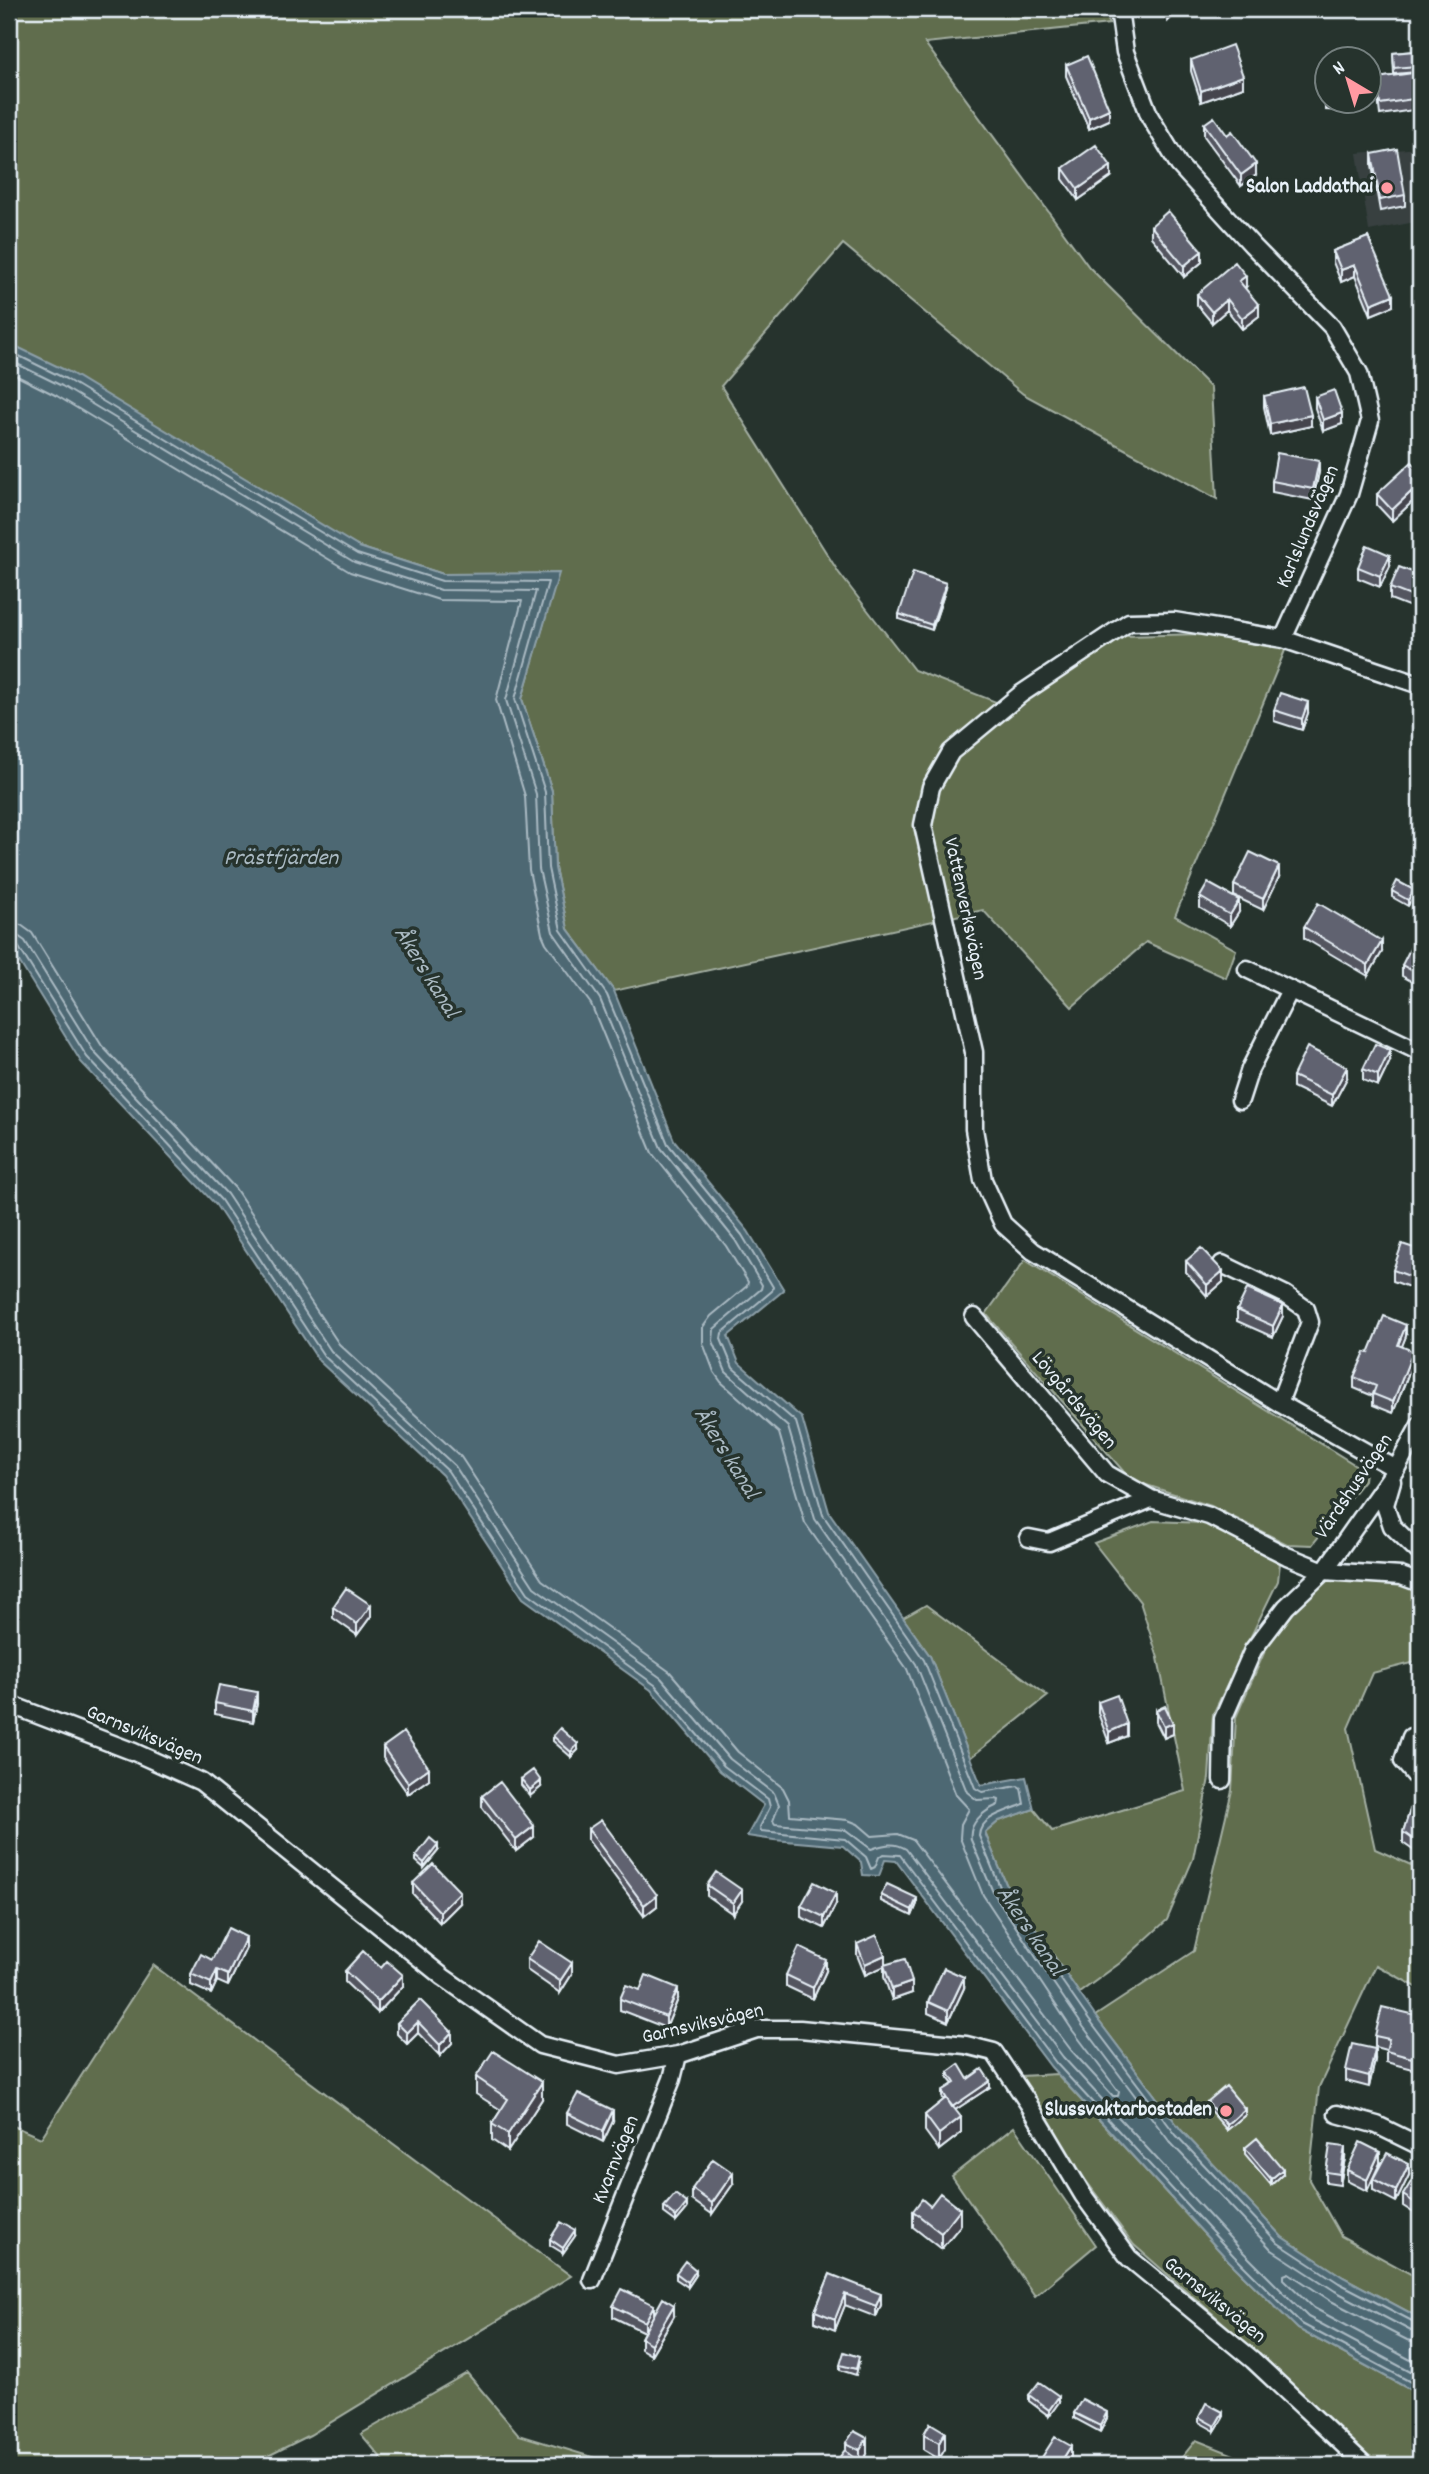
<svg xmlns="http://www.w3.org/2000/svg" width="1429" height="2474" viewBox="0 0 1429 2474" font-family="Dekko,sans-serif">
<style>
.built{fill:#384141}
.green{fill:#616d4e;stroke:#a4afa3;stroke-width:2}
.water{fill:#4e6873;stroke:#8c9fa8;stroke-width:2}
.lines{fill:none;stroke-linecap:round;stroke-linejoin:round}
.shore{stroke:#aabac3;stroke-width:2}
.minor-casing{stroke:#e8f1f8;stroke-width:21}
.minor{stroke:#26332d;stroke-width:16}
.wall{fill:#53545f;stroke:#e8f1f8;stroke-width:2}
.shaded-wall{fill:#44454e;stroke:#e8f1f8;stroke-width:2}
.building{fill:#61626f;stroke:#e8f1f8;stroke-width:2}
.poi-dot{fill:#ff9aa2;stroke:#26332d;stroke-width:2.5}
.labels{text-anchor:middle;dominant-baseline:central;stroke-width:7;stroke-linejoin:round;paint-order:stroke}
.poi-label{font-size:21px;font-weight:bold;fill:#e8f1f8;stroke:#26332d;text-anchor:end}
.street-label{font-size:21px;fill:#e8f1f8;stroke:#26332d}
.water-label{font-size:23px;font-style:italic;fill:#aabac3;stroke:#26332d}
</style>
<rect width="100%" height="100%" fill="#26332d"/>
<filter id="ink" filterUnits="userSpaceOnUse"><feTurbulence type="fractalNoise" baseFrequency=".0143" numOctaves="2"/><feDisplacementMap in="SourceGraphic" scale="14" xChannelSelector="R" yChannelSelector="G"/><feConvolveMatrix kernelMatrix="1 2 1 2 8 2 1 2 1" color-interpolation-filters="sRGB"/></filter>
<g filter="url(#ink)">
<path class="built" d="M1420 148V221L1369 231 1357 153Z"/>
<path class="green" d="M9 9H1106L1109 24 925 43 1089 267 1211 388 1217 499 1023 394 843 244 721 386 839 573 914 670 1006 706 1123 636 1201 634 1286 648 1175 916 1236 950 1226 978 1146 942 1072 1007 983 910 614 991 568 929 555 868 552 791 522 699 558 574H443L359 547 9 387Z
M1025 1260 1365 1471 1364 1480 1312 1545 1287 1544 1211 1506 1131 1480 986 1314Z
M1153 1521 1204 1523 1280 1563 1278 1581 1213 1714 1209 1778 1193 1859 1167 1920 1120 1963 1079 1993 1006 1884 985 1833 999 1821 1034 1809 1052 1831 1185 1791 1158 1658 1140 1602 1094 1543Z
M1351 1567 1420 1583V1661L1372 1673 1348 1728 1375 1849 1420 1869V1989L1376 1965 1319 2087 1309 2180 1341 2236 1420 2279V2318L1343 2277 1282 2237 1181 2130 1095 2016 1194 1951 1232 1790 1236 1717 1267 1646 1305 1582Z
M926 1605 1048 1696 970 1758 930 1656 903 1618Z
M153 1965 571 2276 310 2435 250 2465H9V2124L41 2138Z
M1057 2074 1229 2261 1298 2329 1420 2395V2465H1378L1260 2355 1134 2245 1072 2162 1021 2076Z
M1014 2127 1096 2245 1035 2296 952 2176Z
M467 2373 519 2435 618 2465H387L361 2434Z
M1196 2440 1234 2455 1242 2465H1176Z"/>
<path class="water" d="M9 343 69 372 359 547 443 574 559 573 522 699 552 791 555 868 568 929 614 991 674 1140 748 1231 784 1290 728 1336 739 1363 802 1418 829 1512 930 1656 981 1785 1026 1777 1034 1809 999 1821 985 1833 1006 1884 1050 1951 1095 2016 1181 2130 1282 2237 1343 2277 1420 2318V2395L1298 2329 1229 2261 1051 2067 896 1861 885 1860 879 1876 863 1875 861 1862 843 1846 774 1840 747 1836 764 1805 720 1771 651 1690 523 1598 442 1475 319 1361 216 1205 81 1062 9 945Z"/>
<g class="lines">
<path class="shore" d="M9 351 66 379 357 554 442 581 548 582 515 699 545 792 548 868 561 930 607 995 668 1144 742 1235 773 1287 772 1291 722 1333 721 1339 733 1368 796 1422 823 1515 924 1660 975 1788 982 1792 1018 1786 1021 1788 1024 1804C1009 1811 980 1816 979 1836L1000 1887 1044 1955 1089 2020 1176 2135 1278 2243 1339 2283 1414 2322 1420 2323
M9 360 62 386 354 562 441 590 536 591 506 700 536 794 539 869 553 932 600 999 661 1148 735 1240 762 1285 761 1289 714 1329 713 1341 726 1372 788 1427 815 1519 916 1664 967 1792 977 1800 996 1799 999 1800 998 1805C984 1811 968 1823 971 1840L993 1892 1037 1959 1082 2025 1169 2141 1272 2250 1335 2291 1411 2331 1420 2332
M9 372 57 396 350 572 439 600 522 601 496 700 525 796 529 870 542 934 546 943 591 1004 652 1153 726 1246 748 1282 747 1286 711 1316 703 1327V1343L714 1372 721 1382 779 1433 805 1523 907 1669 956 1795 969 1809 961 1824 960 1838 983 1895 1073 2031 1119 2092 1118 2096H1113L1071 2050 913 1840 898 1834 872 1836 858 1824 848 1820 790 1815 789 1800 783 1788 738 1752 670 1672 542 1580 461 1457 339 1344 235 1188 102 1046 32 933 21 925 9 923
M9 934 18 936 25 941 94 1052 227 1194 331 1351 455 1466 534 1587 661 1678 730 1759 774 1793 779 1805 773 1821 775 1824 846 1830 871 1849C883 1845 894 1841 906 1849L1063 2057 1241 2250 1308 2317 1420 2377
M9 943 18 946 87 1057 221 1200 324 1356 448 1471 528 1593 655 1685 724 1766 768 1799 770 1807 760 1827 761 1831 845 1839 866 1857 871 1869 875 1867 879 1857 883 1854 900 1855 1056 2063 1234 2256 1302 2324 1420 2387
M1420 2343 1407 2340 1331 2301 1289 2273 1284 2275V2279L1314 2308 1420 2365"/>
<defs>
<path id="minor" d="M1119 9 1125 52 1150 117 1179 165 1252 245 1332 327 1359 373 1370 421 1349 494 1283 639
M1247 969 1420 1052
M1240 1100 1250 1069 1290 990
M1222 1264 1286 1295 1306 1309 1310 1322 1279 1403
M974 1317 1107 1474 1151 1499
M1396 1469 1279 1403 1033 1251 1003 1224 983 1180 974 1129V1052L923 825 931 787 951 752 1021 694 1129 622 1174 621 1283 639 1420 685
M1392 1481 1385 1505 1392 1526 1420 1553
M1029 1538 1049 1542 1151 1499 1209 1516 1287 1556 1324 1571 1396 1469 1420 1425
M9 1704 134 1752 201 1782 443 1977 540 2045 619 2065 678 2055 757 2029H800L966 2045 994 2052 1028 2103 1083 2195 1129 2258 1253 2360 1365 2465
M1420 1740 1411 1737 1403 1761 1420 1781
M1222 1780 1223 1719 1253 1650 1286 1607 1324 1571 1401 1576 1420 1583
M1337 2114 1377 2125 1420 2146
M592 2280 672 2079 678 2055"/>
</defs>
<use href="#minor" class="minor-casing"/>
<use href="#minor" class="minor"/>
</g>
<path class="wall" d="M1160 9H1180L1168 21 1160 12Z
M1415 51 1417 72 1394 74 1393 53Z
M1191 60 1243 87 1201 102 1191 71Z
M1326 61H1327V102H1352V111L1325 110Z
M1066 65 1109 120 1089 129 1066 76Z
M1420 72V109L1380 115 1377 89V78Z
M1204 124 1256 175 1241 186 1204 136Z
M1372 154 1405 195V206L1380 211 1372 165Z
M1063 168 1111 177 1078 200 1063 179Z
M1151 226 1202 262 1184 277 1151 237Z
M1368 237 1393 306 1371 315 1355 276 1341 282 1333 262V251Z
M1246 287 1245 288 1259 316 1242 329 1227 310 1212 323 1197 305V294Z
M1264 396 1311 426 1270 435 1264 407Z
M1315 397 1342 424 1323 431 1315 408Z
M1420 470V511L1412 502 1392 521 1377 505V494Z
M1319 472 1313 500 1272 492V481Z
M1390 566 1380 587 1358 578V567Z
M1420 575 1413 608 1390 599V588Z
M946 588 932 630 899 619V614Z
M1274 710 1308 713 1302 730 1274 721Z
M1420 787V803L1419 802V791Z
M1279 877 1263 910 1234 896V885Z
M1392 891 1414 895 1408 906 1392 897Z
M1200 897 1239 912 1230 926 1200 908Z
M1304 927 1382 952 1368 976 1304 938Z
M1420 947V986L1402 976V965Z
M1390 1061 1378 1086 1363 1080V1069Z
M1293 1076 1347 1078 1332 1106 1293 1087Z
M1420 1250V1291L1393 1281V1270Z
M1186 1261 1223 1282 1207 1296 1186 1272Z
M1237 1310 1283 1316 1273 1337 1237 1321Z
M1406 1336 1402 1346 1413 1362 1393 1413 1373 1405V1396L1354 1388V1377L1369 1353Z
M333 1607 371 1616 357 1635 333 1618Z
M1098 1702 1127 1736 1109 1743 1098 1713Z
M215 1703 257 1704 253 1722 215 1714Z
M1156 1710 1173 1734 1164 1738 1156 1722Z
M553 1736 578 1750 571 1757 553 1741Z
M383 1747 429 1779 408 1794 383 1758Z
M521 1779 541 1787 530 1796 521 1785Z
M1420 1779V1844L1417 1853 1403 1843V1832Z
M482 1796 534 1837 516 1851 482 1807Z
M588 1829 657 1906 644 1916 588 1840Z
M438 1851 424 1868 416 1861V1856Z
M413 1883 460 1903 440 1923 413 1894Z
M707 1885 742 1901 733 1914 707 1896Z
M881 1895 917 1904 912 1916 881 1901Z
M836 1904 824 1928 801 1917V1906Z
M857 1944 885 1965 912 1993 892 2000 884 1977V1966L865 1975 857 1955Z
M246 1948 228 1986 217 1981 211 1994 191 1985V1974L212 1960Z
M527 1959 572 1974 560 1993 527 1970Z
M381 1968 403 1986 378 2013 345 1982V1971Z
M826 1971 813 1999 786 1986V1975Z
M964 1988 948 2022 928 2013V2002Z
M620 1999H678L666 2028 620 2010Z
M420 2000 452 2043 440 2056 418 2033 407 2044 397 2034V2023Z
M1420 2016 1412 2069 1386 2062V2050L1375 2047V2036Z
M1375 2060 1369 2087 1346 2081V2070Z
M948 2072 990 2087 955 2110 961 2133 939 2150 925 2131V2115L944 2100 942 2097V2091L953 2084 948 2078Z
M476 2077 542 2099 508 2151 492 2140V2124L501 2110 476 2094Z
M1207 2102 1245 2115 1227 2130 1207 2107Z
M567 2113 613 2121 603 2142 567 2124Z
M1245 2148 1283 2174 1271 2185 1245 2154Z
M1345 2158 1340 2185 1326 2183V2172Z
M1380 2163 1367 2191 1347 2181V2170Z
M1420 2172V2217L1403 2206V2195Z
M1409 2175 1396 2202 1373 2190V2179Z
M733 2184 712 2214 692 2200V2189Z
M664 2207 687 2209 676 2222 664 2213Z
M913 2211 960 2226 941 2249 913 2227Z
M575 2236 563 2253 550 2245V2239Z
M676 2273 696 2275 688 2287 676 2279Z
M830 2274 881 2305 876 2317 845 2305 835 2330 815 2322V2311Z
M613 2306 654 2314 674 2316 651 2355 641 2349V2338L644 2332 613 2317Z
M859 2362 856 2375 840 2370V2365Z
M1029 2395 1059 2402 1049 2416 1029 2401Z
M1074 2413 1107 2418 1100 2432 1074 2418Z
M1199 2417 1223 2418 1215 2431 1199 2422Z
M930 2423 945 2449 939 2459 924 2450V2434Z
M846 2443 867 2454 860 2465H836V2462L846 2452Z"/>
<path class="shaded-wall" d="M1169 9H1180L1168 21V10Z
M1243 76V87L1201 102V91Z
M1109 109V120L1089 129V118Z
M1256 164V175L1241 186V175Z
M1111 166V177L1078 200V189Z
M1202 251V262L1184 277V266Z
M1355 265V276L1341 282V270Z
M1246 276V287L1239 292V281Z
M1393 295V306L1371 315V304Z
M1227 299V310L1212 323V312Z
M1259 305V316L1242 329V318Z
M1342 413V424L1323 431V420Z
M1311 415V426L1270 435V424Z
M1319 461V472L1313 500V489Z
M1412 491V502L1392 521V510Z
M1390 555V566L1380 587V576Z
M1420 580V591L1413 608V597Z
M946 583V588L932 630V625Z
M1308 702V713L1302 730V719Z
M1279 866V877L1263 910V899Z
M1414 890V895L1408 906V900Z
M1239 900V912L1230 926V915Z
M1382 941V952L1368 976V965Z
M1390 1050V1061L1378 1086V1075Z
M1347 1067V1078L1332 1106V1095Z
M1223 1271V1282L1207 1296V1285Z
M1283 1305V1316L1273 1337V1326Z
M1406 1325V1336L1398 1356V1345Z
M1413 1351V1362L1393 1413V1402Z
M371 1605V1616L357 1635V1624Z
M257 1692V1704L253 1722V1711Z
M1173 1723V1734L1164 1738V1727Z
M1127 1724V1736L1109 1743V1732Z
M578 1744V1750L571 1757V1752Z
M429 1768V1779L408 1794V1783Z
M541 1781V1787L530 1796V1790Z
M534 1826V1837L516 1851V1840Z
M1420 1833V1844L1417 1853V1842Z
M438 1845V1851L424 1868V1863Z
M742 1890V1901L733 1914V1903Z
M460 1892V1903L440 1923V1912Z
M836 1893V1904L824 1928V1917Z
M657 1895V1906L644 1916V1905Z
M917 1898V1904L912 1916V1910Z
M246 1937V1948L228 1986V1975Z
M885 1955V1966L865 1975V1964Z
M826 1960V1971L813 1999V1988Z
M572 1963V1974L560 1993V1981Z
M217 1970V1981L211 1994V1983Z
M403 1975V1986L378 2013V2002Z
M964 1977V1988L948 2022V2011Z
M912 1982V1993L892 2000V1989Z
M678 1988V1999L666 2028V2017Z
M418 2022V2033L407 2044V2033Z
M1420 2027V2038L1412 2069V2058Z
M452 2032V2043L440 2056V2045Z
M1375 2049V2060L1369 2087V2076Z
M990 2081V2087L952 2112V2107Z
M542 2082V2099L508 2151V2134Z
M1245 2109V2115L1227 2130V2125Z
M613 2110V2121L603 2142V2131Z
M961 2117V2133L939 2150V2134Z
M1345 2147V2158L1340 2185V2174Z
M1380 2152V2163L1367 2191V2180Z
M1409 2164V2175L1396 2202V2191Z
M1283 2169V2174L1271 2185V2179Z
M733 2173V2184L712 2214V2203Z
M687 2203V2209L676 2222V2217Z
M960 2209V2226L941 2249V2233Z
M575 2230V2236L563 2253V2248Z
M696 2270V2275L688 2287V2282Z
M845 2294V2305L835 2330V2319Z
M881 2294V2305L876 2317V2306Z
M654 2305V2316L645 2333V2322Z
M674 2305V2316L651 2355V2344Z
M1059 2396V2402L1049 2416V2410Z
M1107 2412V2418L1100 2432V2426Z
M1223 2412V2418L1215 2431V2426Z
M945 2432V2449L939 2459V2443Z
M867 2438V2454L860 2465V2450Z
M1071 2446V2457L1066 2465H1059Z"/>
<path class="building" d="M1232 45 1243 76 1201 91 1191 60Z
M1415 51 1417 66 1394 68 1393 53Z
M1087 56 1109 109 1089 118 1066 65Z
M1326 61H1327V99H1325Z
M1420 72V98L1380 104 1377 78Z
M1214 117 1227 135 1232 131 1256 164 1241 175 1204 124Z
M1096 145 1111 166 1078 189 1063 168Z
M1397 149 1405 195 1380 200 1372 154Z
M1168 211 1202 251 1184 266 1151 226Z
M1368 237 1393 295 1371 304 1355 265 1341 270 1333 251Z
M1235 262 1246 276 1239 281 1259 305 1242 318 1227 299 1212 312 1197 294Z
M1304 387 1311 415 1270 424 1264 396Z
M1334 390 1342 413 1323 420 1315 397Z
M1277 453 1319 461 1313 489 1272 481Z
M1412 462 1420 470V500L1412 491 1392 510 1377 494Z
M1367 545 1390 555 1380 576 1358 567Z
M1399 567 1420 575V580L1413 597 1390 588Z
M913 572 946 583 932 625 899 614Z
M1280 693 1308 702 1302 719 1274 710Z
M1250 852 1279 866 1263 899 1234 885Z
M1397 881 1414 890 1408 900 1392 891Z
M1208 883 1239 900 1230 915 1200 897Z
M1318 903 1382 941 1368 965 1304 927Z
M1413 943 1420 947V975L1402 965Z
M1375 1044 1390 1050 1378 1075 1363 1069Z
M1307 1047 1347 1067 1332 1095 1293 1076Z
M1402 1244 1420 1250V1280L1393 1270Z
M1201 1248 1223 1271 1207 1285 1186 1261Z
M1247 1289 1283 1305 1273 1326 1237 1310Z
M1384 1316 1406 1325 1398 1345 1413 1351 1393 1402 1373 1394 1376 1386 1354 1377 1365 1352 1369 1353Z
M346 1588 371 1605 357 1624 333 1607Z
M219 1685 257 1692 253 1711 215 1703Z
M1117 1695 1127 1724 1109 1732 1098 1702Z
M1165 1706 1173 1723 1164 1727 1156 1710Z
M560 1728 578 1744 571 1752 553 1736Z
M404 1732 429 1768 408 1783 383 1747Z
M533 1770 541 1781 530 1790 521 1779Z
M1420 1779V1833L1417 1842 1403 1832Z
M500 1782 534 1826 516 1840 482 1796Z
M601 1820 657 1895 644 1905 588 1829Z
M430 1838 438 1845 424 1863 416 1856Z
M433 1864 460 1892 440 1912 413 1883Z
M716 1872 742 1890 733 1903 707 1885Z
M814 1882 836 1893 824 1917 801 1906Z
M887 1884 917 1898 912 1910 881 1895Z
M228 1928 246 1937 228 1975 217 1970 211 1983 191 1974 201 1954 212 1960Z
M877 1935 885 1955 865 1964 857 1944Z
M539 1941 572 1963 560 1981 527 1959Z
M799 1947 826 1960 813 1988 786 1975Z
M363 1951 381 1968 387 1961 403 1975 378 2002 345 1971Z
M905 1959 912 1982 892 1989 884 1965Z
M944 1968 964 1977 948 2011 928 2002Z
M646 1975 678 1988 666 2017 620 1999 626 1985 640 1990Z
M420 2000 452 2032 440 2045 418 2022 407 2033 397 2023Z
M1382 2007 1420 2016V2027L1412 2058 1386 2051 1389 2039 1375 2036Z
M1352 2044 1375 2049 1369 2076 1346 2070Z
M493 2051 542 2082 508 2134 492 2124 508 2099 476 2077Z
M959 2064 968 2079 982 2069 990 2081 952 2107 942 2091 955 2083 948 2072Z
M1226 2086 1245 2109 1227 2125 1207 2102Z
M578 2093 613 2110 603 2131 567 2113Z
M946 2098 961 2117 939 2134 925 2115Z
M1257 2138 1283 2169 1271 2179 1245 2148Z
M1360 2142 1380 2152 1367 2180 1347 2170Z
M1330 2145 1345 2147 1340 2174 1326 2172Z
M1387 2153 1409 2164 1396 2191 1373 2179Z
M713 2159 733 2173 712 2203 692 2189Z
M1418 2170 1420 2172V2206L1403 2195Z
M940 2193 960 2209 941 2233 913 2211 922 2199 930 2206Z
M675 2194 687 2203 676 2217 664 2207Z
M561 2222 575 2230 563 2248 550 2239Z
M685 2261 696 2270 688 2282 676 2273Z
M830 2274 881 2294 876 2306 845 2294 835 2319 815 2311Z
M622 2289 654 2305 645 2322 613 2306Z
M663 2298 674 2305 651 2344 641 2338Z
M844 2352 859 2357 856 2369 840 2365Z
M1039 2382 1059 2396 1049 2410 1029 2395Z
M1082 2399 1107 2412 1100 2426 1074 2413Z
M1206 2403 1223 2412 1215 2426 1199 2417Z
M930 2423 945 2432 939 2443 924 2434Z
M854 2431 867 2438 860 2450 846 2443Z
M1055 2437 1071 2446 1059 2465H1037Z
M845 2450 856 2459 851 2465H839L836 2462Z"/>
</g>
<g class="poi-dot">
<circle cx="1387" cy="188" r="7"/>
<circle cx="1226" cy="2111" r="7"/>
</g>
<g class="labels">
<g class="poi-label">
<text x="1373" y="188">Salon Laddathai</text>
<text x="1212" y="2111">Slussvaktarbostaden</text>
</g>
<g class="street-label">
<text transform="translate(1309 527) rotate(-67)">Karlslundsvägen</text>
<text transform="translate(964 909) rotate(78)">Vattenverksvägen</text>
<text transform="translate(1073 1401) rotate(50)">Lövgårdsvägen</text>
<text transform="translate(1355 1487) rotate(-56)">Värdshusvägen</text>
<text transform="translate(144 1736) rotate(23)">Garnsviksvägen</text>
<text transform="translate(703 2025) rotate(-13)">Garnsviksvägen</text>
<text transform="translate(617 2160) rotate(-68)">Kvarnvägen</text>
<text transform="translate(1214 2301) rotate(39)">Garnsviksvägen</text>
</g>
<g class="water-label">
<text x="281" y="859">Prästfjärden</text>
<text transform="translate(425 973) rotate(58)">Åkers kanal</text>
<text transform="translate(725 1454) rotate(58)">Åkers kanal</text>
<text transform="translate(1029 1932) rotate(56)">Åkers kanal</text>
</g>
</g>
<rect width="1429" height="2474" fill="none" stroke="#26332d" stroke-width="35"/>
<rect x="18" y="18" width="1394" height="2439" fill="none" stroke="#e8f1f8" stroke-width="2.5" filter="url(#ink)"/>
<g transform="translate(1348 80) rotate(322)"><circle r="33" fill="#26332d" stroke="#747f7e" stroke-width="2"/>
<path d="M0-5L12 26L0 18L-12 26Z" fill="#ff9aa2"/>
<text y="-10" font-size="19" font-weight="bold" text-anchor="middle" fill="#e8f1f8">N</text>
</g>
</svg>
